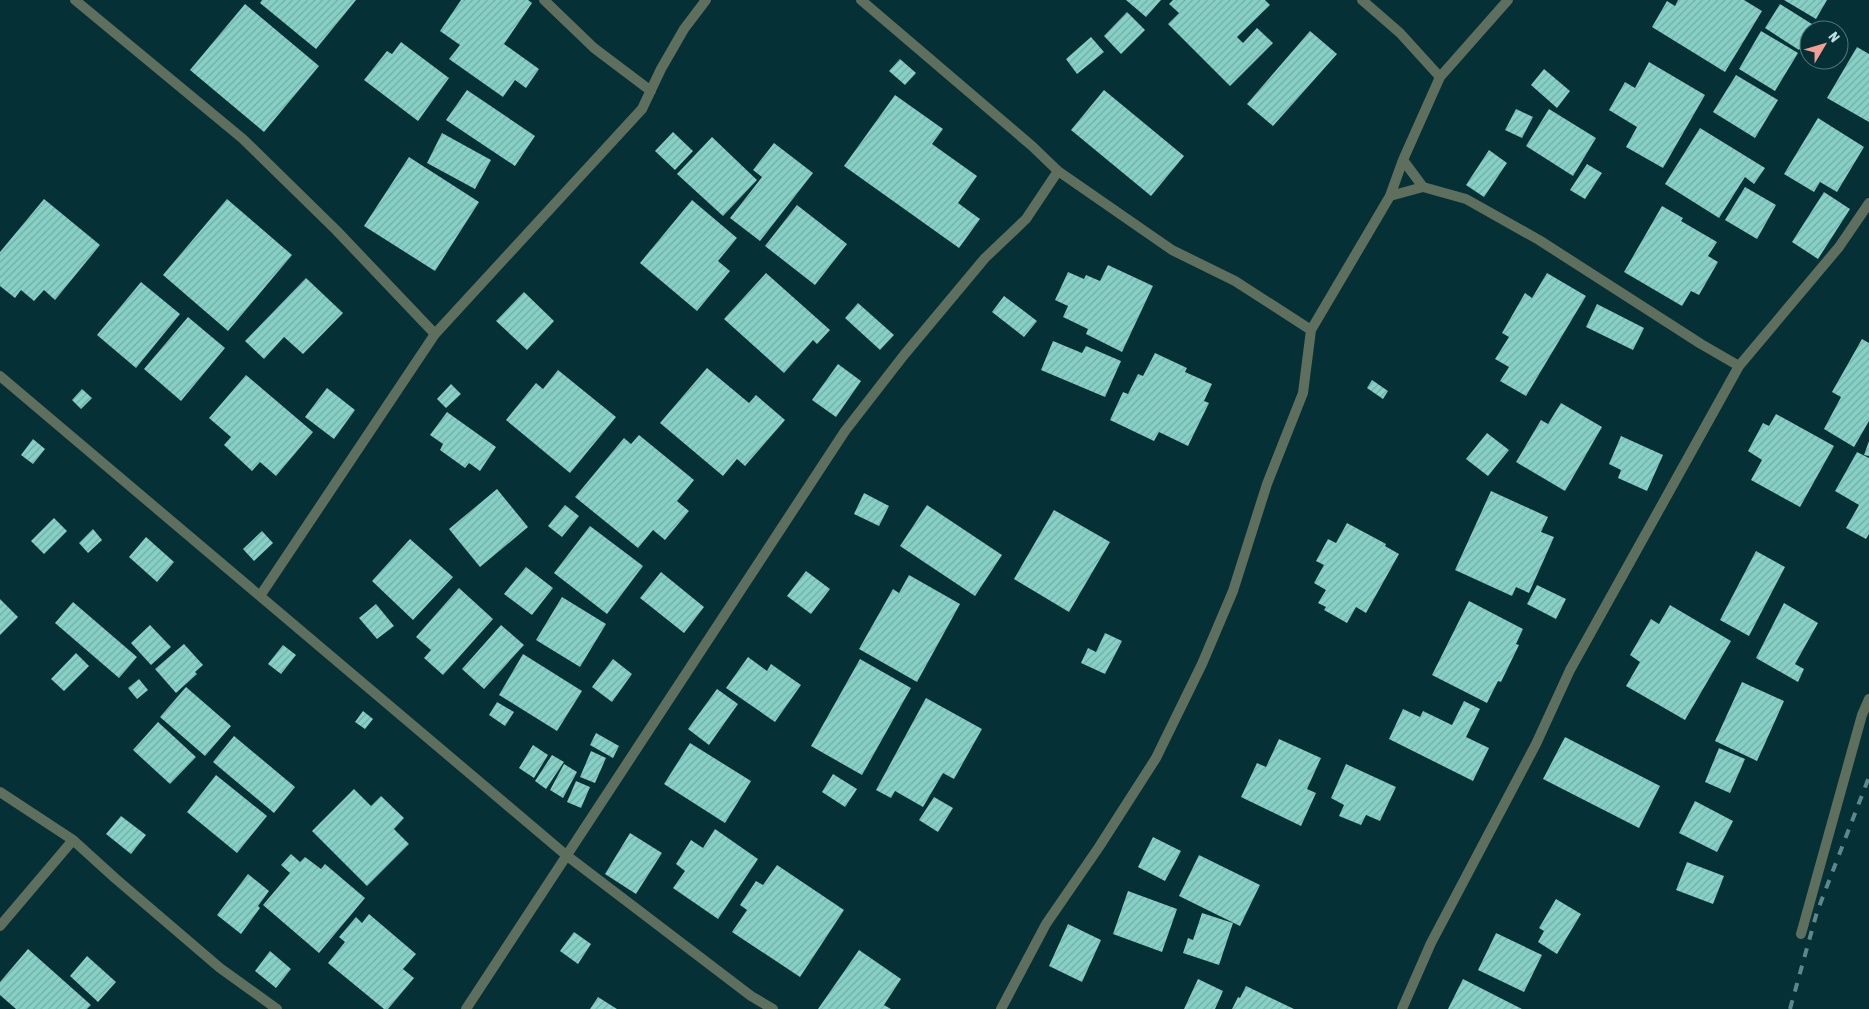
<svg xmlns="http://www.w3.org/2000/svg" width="1869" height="1009" viewBox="0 0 1869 1009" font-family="'Asap Condensed',sans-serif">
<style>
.building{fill:url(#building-hatch)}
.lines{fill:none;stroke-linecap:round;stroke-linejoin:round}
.street{stroke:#5e6f5e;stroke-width:10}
.rail{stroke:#5f878b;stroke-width:4;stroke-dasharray:9 9;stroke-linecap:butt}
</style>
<defs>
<pattern id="building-hatch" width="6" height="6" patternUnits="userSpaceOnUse" patternTransform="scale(1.25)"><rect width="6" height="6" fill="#86d0c6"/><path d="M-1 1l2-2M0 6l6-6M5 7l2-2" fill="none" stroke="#73ada6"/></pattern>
</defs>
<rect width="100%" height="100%" fill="#053035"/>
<path class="building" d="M262 0H356L316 49 260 3Z
M461 0H528L532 3 504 44 539 69 526 88 515 80 503 97 449 59 460 45 440 31Z
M1126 0H1161L1146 17Z
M1173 0H1265L1270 5 1237 37 1243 43 1257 28 1273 43 1230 86 1168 24 1179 13 1169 4Z
M1678 0H1744L1762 11 1725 72 1652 27 1667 1 1675 6Z
M1784 0H1827L1816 19Z
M245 4 319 66 264 132 190 70Z
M1780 4 1815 26 1812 30H1809V35L1799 50 1765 28Z
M1127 12 1145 30 1121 54 1104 36Z
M1310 31 1337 54 1273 126 1247 104Z
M1761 31 1798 53 1775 91 1739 69Z
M1091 37 1104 52 1077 74 1066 59Z
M401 42 449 78 418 121 364 80 387 51 392 54Z
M1857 47 1869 54V122L1827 98Z
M900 59 916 73 905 85 889 71Z
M1649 62 1705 95 1663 168 1626 147 1637 127 1609 110 1625 82 1635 88Z
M1544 69 1570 91 1557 108 1531 85Z
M1736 75 1778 100 1755 138 1713 112Z
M467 90 535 136 515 166 446 120Z
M1104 90 1184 156 1151 196 1071 130Z
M895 95 943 129 932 144 977 176 958 203 980 219 959 248 844 166Z
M1516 109 1533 117 1522 138 1505 130Z
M1549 109 1596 138 1573 176 1526 146Z
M1818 118 1864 147 1837 192 1820 182 1814 192 1784 174Z
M1700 128 1765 168 1754 184 1745 177 1719 218 1665 184Z
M673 132 693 151 675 170 655 151Z
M442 133 491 160 475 189 427 163Z
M712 137 757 180 723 216 677 174Z
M774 143 813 173 760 241 730 218 762 177 753 170Z
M1489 150 1507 163 1484 197 1466 185Z
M409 157 479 202 435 271 364 226Z
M1587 164 1602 173 1585 199 1570 190Z
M1745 187 1776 205 1757 239 1725 220Z
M1824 192 1850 209 1818 259 1792 242Z
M44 199 100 245 55 300 44 290 34 301 21 290 15 298 0 286V252Z
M227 199 292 255 228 331 163 275Z
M692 200 737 238 718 261 730 271 697 311 640 263Z
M797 205 847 244 815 285 765 246Z
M1662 206 1683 218 1681 221 1717 242 1708 256 1718 262 1699 295 1691 291 1682 306 1624 272Z
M1108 265 1153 286 1122 352 1086 334 1088 329 1063 317 1068 306 1055 300 1068 272 1084 279 1086 275 1100 281Z
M766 273 830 330 817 344 813 340 784 373 724 319Z
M1547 273 1586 296 1526 396 1500 381 1509 367 1495 359 1509 337 1502 333 1525 293 1532 298Z
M306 278 343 313 303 354 284 337 264 359 245 341Z
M141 282 180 314 136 368 97 335Z
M524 292 554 321 527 350 496 321Z
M1004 296 1037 321 1024 337 992 312Z
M858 303 894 335 880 350 845 318Z
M1597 304 1644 328 1633 350 1586 327Z
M188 317 225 348 181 401 144 369Z
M1862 339 1869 343V421L1854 447 1824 429 1841 397 1832 392Z
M1053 341 1082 353 1086 346 1121 361 1105 397 1041 370Z
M1155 353 1187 368 1185 372 1212 384 1204 401 1209 403 1188 446 1159 432 1154 441 1110 420 1123 392 1128 394 1138 374 1143 376Z
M838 364 861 381 836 417 812 400Z
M707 368 749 403 756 395 785 420 745 466 737 459 723 476 660 423Z
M558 370 616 417 570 473 506 420 536 383 543 389Z
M246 375 313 432 276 476 260 462 252 471 224 445 231 437 209 418Z
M1372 380 1388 391 1383 399 1367 388Z
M451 384 461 394 446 408 437 399Z
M327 388 355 410 334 439 305 417Z
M82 389 92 398 81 409 72 400Z
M1561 403 1602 427 1565 491 1516 462 1541 420 1548 424Z
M447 412 496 447 480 471 469 463 465 468 440 450 443 444 430 435Z
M1776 414 1834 446 1800 507 1751 480 1762 460 1748 451 1763 423 1769 426Z
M1487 433 1509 450 1488 476 1466 459Z
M639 435 694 480 677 501 689 511 665 540 653 530 638 548 575 497 624 438 631 444Z
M1621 436 1663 455 1647 491 1618 478 1621 470 1609 464Z
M33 439 45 449 33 464 21 455Z
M1869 441V456L1864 455Z
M1857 452 1869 458V534L1866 539 1846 528 1859 505 1835 491Z
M497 489 528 527 480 567 449 529Z
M1491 491 1548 517 1541 532 1554 537 1529 593 1516 587 1512 596 1455 570Z
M864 493 889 506 879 526 854 514Z
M565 505 579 516 562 537 548 526Z
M927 505 1002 555 975 596 900 546Z
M1054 510 1110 542 1069 612 1014 579Z
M54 518 67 531 44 554 31 541Z
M1347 523 1386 544 1385 546 1399 554 1366 613 1356 607 1347 623 1324 610 1326 607 1318 603 1326 590 1314 583 1324 565 1316 561 1328 539 1336 543Z
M590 526 643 566 607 614 554 573Z
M93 529 102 540 88 553 79 543Z
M262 531 273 543 254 561 243 549Z
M146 537 174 562 157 582 129 557Z
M410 539 453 577 413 620 372 581Z
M1756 551 1785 567 1749 636 1720 620Z
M526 567 553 588 532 615 504 594Z
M806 571 830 589 811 614 787 596Z
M661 572 704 607 684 633 640 598Z
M909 575 960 604 917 682 859 649 893 589 899 593Z
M1537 585 1566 599 1556 619 1527 604Z
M459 588 493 619 443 675 424 658 431 650 416 637Z
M562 597 606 624 580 667 536 640Z
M0 599 18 617 0 635Z
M1469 601 1523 629 1516 644 1519 645 1501 682 1498 681 1487 703 1432 675Z
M73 602 137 657 119 678 55 623Z
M1784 603 1818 623 1795 664 1804 669 1798 682 1756 658Z
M376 604 394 626 377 639 359 618Z
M1670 605 1731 641 1685 720 1626 686 1640 662 1630 655 1651 619 1659 624Z
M150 625 171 647 151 665 131 643Z
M501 625 524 645 484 689 462 669Z
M1105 633 1122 641 1105 674 1081 663 1088 648 1096 652Z
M184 644 203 665 195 672 197 674 176 693 155 669Z
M283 645 296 655 281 674 268 664Z
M76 653 89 666 64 691 51 679Z
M523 654 582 691 557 731 499 695Z
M748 657 767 671 771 664 801 685 775 722 726 688Z
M613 659 632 674 612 702 592 687Z
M860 659 911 688 862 775 811 746Z
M139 679 148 690 137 699 128 688Z
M1742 682 1784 701 1757 761 1715 741Z
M186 687 231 726 205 756 160 717Z
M717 689 738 704 709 745 688 729Z
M926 698 982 729 954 779 943 773 923 807 895 791 891 798 876 790Z
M1464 701 1480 709 1466 737 1489 748 1473 781 1389 739 1403 709 1420 717 1423 711 1452 725Z
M497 702 514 712 505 726 489 715Z
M363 711 373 719 365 729 355 722Z
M158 722 196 757 170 784 133 750Z
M596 733 619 746 613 758 590 745Z
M234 736 295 787 274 813 213 762Z
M1565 737 1660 786 1639 828 1543 779Z
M1279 739 1321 758 1307 789 1316 793 1301 826 1241 797 1257 763 1266 767Z
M690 743 751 781 725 823 664 784Z
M533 745 548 755 534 778 519 768Z
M1719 748 1745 759 1730 793 1705 782Z
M591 751 606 758 595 783 580 777Z
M552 755 564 762 546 789 535 781Z
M564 764 577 772 563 798 550 790Z
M1346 764 1396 787 1380 821 1366 815 1361 825 1339 816 1344 805 1331 798Z
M833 774 857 789 845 807 822 792Z
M216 775 267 816 237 853 187 812Z
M576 781 590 787 581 808 567 802Z
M354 789 371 806 381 796 404 818 394 829 409 844 367 886 312 831Z
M934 797 953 808 938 832 919 820Z
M1695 801 1733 821 1717 852 1679 833Z
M121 816 146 835 131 854 106 834Z
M715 829 758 859 718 919 673 888 685 871 676 864 691 840 703 848Z
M630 833 662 853 636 894 605 874Z
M1153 837 1181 851 1165 881 1138 867Z
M291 854 300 862 305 857 321 869 325 864 365 898 319 953 263 905 290 873 281 865Z
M1199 855 1260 885 1240 926 1179 896Z
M1687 862 1724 876 1713 904 1676 890Z
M777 865 844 910 800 977 732 932 747 910 740 905 756 881 763 885Z
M248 874 269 891 258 906 260 908 241 934 217 915Z
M1128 891 1177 909 1162 952 1113 934Z
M1556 899 1581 914 1557 954 1538 942 1544 931 1539 928Z
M1202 913 1233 923 1219 965 1183 953 1188 938 1193 940Z
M369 914 416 954 403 969 414 978 388 1009H384L328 963 345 942 339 937 356 917 362 923Z
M1068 924 1101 940 1082 982 1049 966Z
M574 932 591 944 578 964 560 951Z
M1496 933 1542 955 1524 992 1478 970Z
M28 949 91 1005 87 1009H16L0 995V982Z
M859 950 901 979 884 1005 891 1009H818Z
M270 951 291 969 276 988 255 971Z
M87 956 116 982 98 1002 70 976Z
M1198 979 1223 991 1215 1009H1184Z
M1463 979 1522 1009H1448Z
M1246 986 1294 1009H1232L1238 997 1240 998Z
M598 997 617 1009H590Z"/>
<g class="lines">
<path class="street" d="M75 0 243 139 336 230 435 334
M544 0 594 48 651 91
M861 0 1032 146 1058 171 1172 250 1235 281 1311 330 1390 196 1403 160 1440 77 1400 33 1362 0
M1440 77 1508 0
M1403 160 1423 187
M1390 196 1423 187 1466 199 1539 240 1701 344 1739 366
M0 376 566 855 751 996 773 1009
M260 596 435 334 642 109 661 69 684 29 706 0
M0 792 73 840 116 879 220 968 277 1009
M0 926 73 840
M1801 934 1862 715 1869 699
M466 1009 845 431 904 355 985 258 1026 219 1058 171
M1001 1009 1046 924 1099 847 1156 758 1202 664 1233 591 1267 484 1303 393 1311 330
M1402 1009 1431 943 1536 744 1570 670 1739 366 1839 247 1869 203"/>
<path class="rail" d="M1790 1009 1817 912 1869 777"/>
</g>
<g transform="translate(1824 45) rotate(52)"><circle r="24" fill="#053035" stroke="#4f777b"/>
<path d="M0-4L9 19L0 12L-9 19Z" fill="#f59c94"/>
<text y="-8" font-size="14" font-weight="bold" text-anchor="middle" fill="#bde1e5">N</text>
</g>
</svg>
